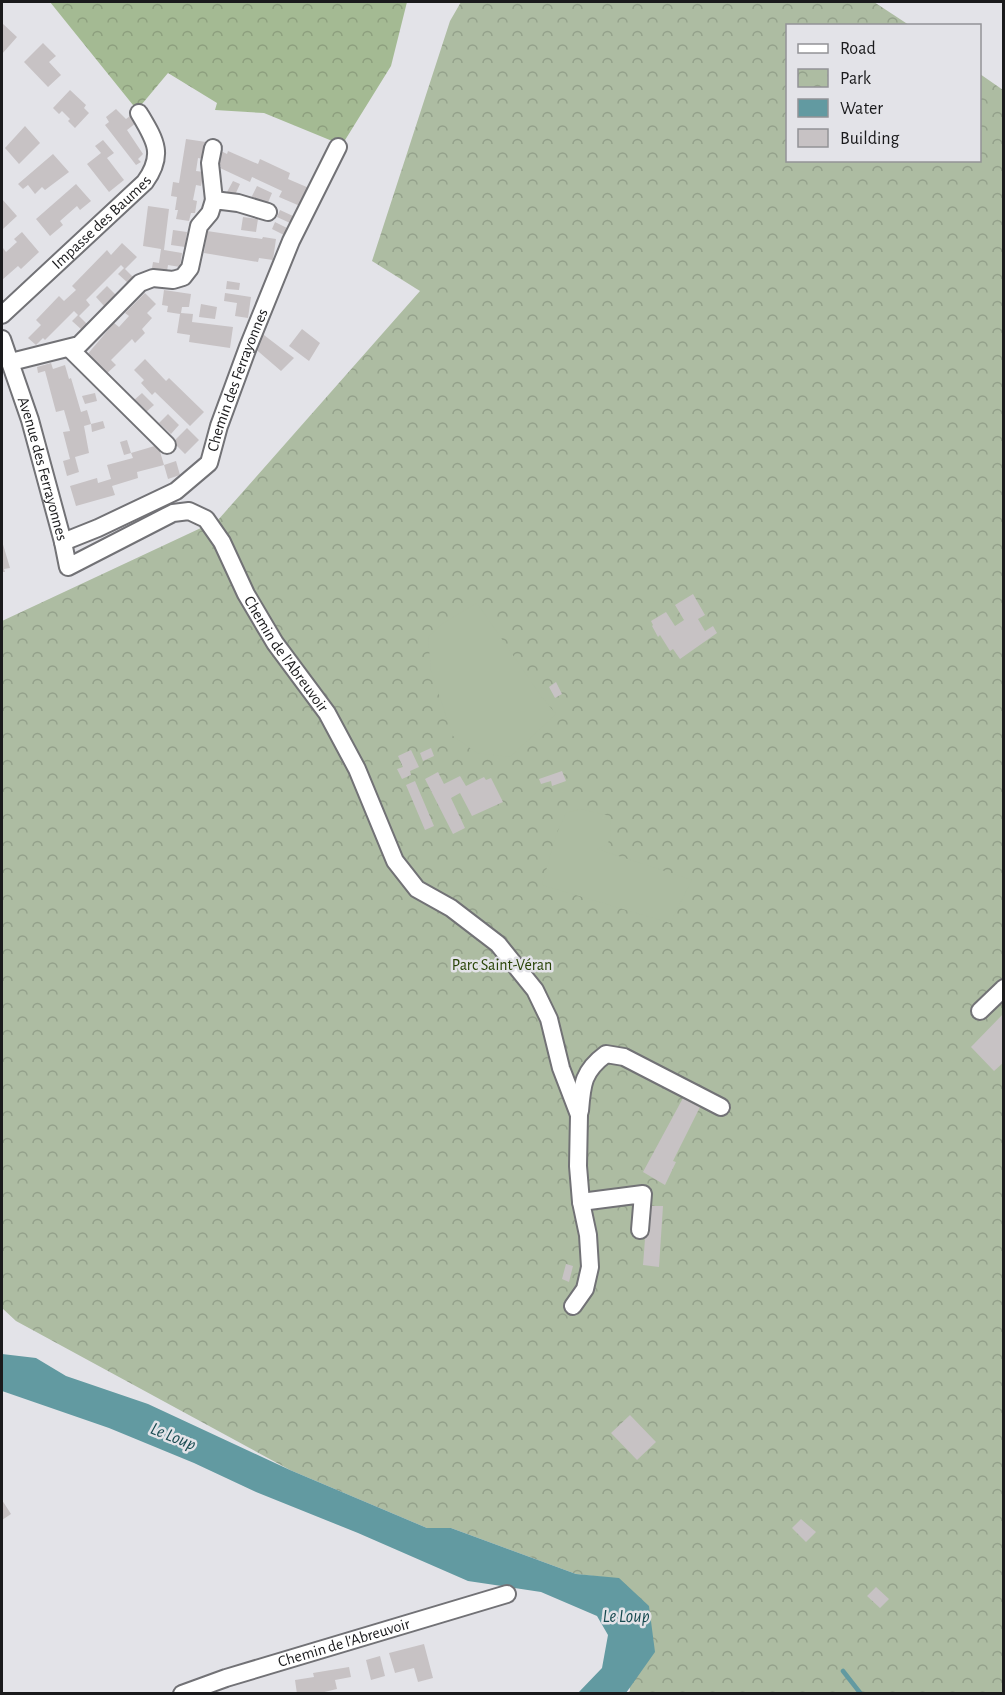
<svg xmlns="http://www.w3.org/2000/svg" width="1005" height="1695" viewBox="0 0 1005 1695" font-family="'Alegreya Sans',sans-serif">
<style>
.forest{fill:url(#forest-crowns)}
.park{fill:url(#park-crowns)}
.garden{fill:#adbca2}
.water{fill:#629aa1}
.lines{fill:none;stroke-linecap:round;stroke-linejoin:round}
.stream{stroke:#629aa1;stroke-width:4.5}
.building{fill:#c7c2c4}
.minor-casing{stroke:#727276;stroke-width:20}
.minor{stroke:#fff;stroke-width:16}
.labels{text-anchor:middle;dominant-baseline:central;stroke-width:5;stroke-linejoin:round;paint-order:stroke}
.street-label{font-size:16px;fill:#1a1a1c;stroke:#e3e3e8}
.park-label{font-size:16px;fill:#284306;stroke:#e3e3e8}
.water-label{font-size:18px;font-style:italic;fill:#174a50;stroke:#e3e3e8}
</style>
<defs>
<pattern id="forest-crowns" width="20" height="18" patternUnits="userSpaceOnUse" patternTransform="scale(1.5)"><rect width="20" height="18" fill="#a4ba93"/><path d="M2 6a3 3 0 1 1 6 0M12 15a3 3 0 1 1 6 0" fill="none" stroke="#8d9f7e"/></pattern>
<pattern id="park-crowns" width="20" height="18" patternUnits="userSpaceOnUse" patternTransform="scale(1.5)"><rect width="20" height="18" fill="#adbca2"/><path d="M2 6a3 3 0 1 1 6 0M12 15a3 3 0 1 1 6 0" fill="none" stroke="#94a18b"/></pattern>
</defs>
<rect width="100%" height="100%" fill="#e3e3e8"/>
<path class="forest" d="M50 2H407L391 66 342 145 264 113 215 110 217 103 168 73 137 110Z"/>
<path class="park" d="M461 2H874L909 25 788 26V160H980V74L1003 90V1693H627L630 1691 619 1579 576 1574 451 1528H427L290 1470 16 1321 2 1308V621L218 520 420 291 372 261 450 21Z"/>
<path class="garden" d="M477 603 541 696 556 714 510 757 477 753 453 736 431 671 428 637 442 624Z
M581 809 610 816 611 836 607 845 597 849 692 880 670 923 542 885 556 835 566 813Z"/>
<path class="water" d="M2 1354 36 1358 66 1376 148 1404 290 1470 427 1528H451L576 1574 619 1578 649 1606 655 1652 626 1693H578L602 1668 608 1635 597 1616 541 1592 468 1581 358 1533 256 1492 194 1463 109 1428 2 1391Z"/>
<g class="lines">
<path class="stream" d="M843 1671 861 1694"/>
</g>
<path class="building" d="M2 23 17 37 2 54Z
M43 43 56 56 49 62 61 75 48 87 24 62Z
M70 90 86 105 84 108 89 113 75 128 68 121 70 119 62 111 59 114 53 108Z
M116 109 126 119 130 116 136 123 127 130 143 154 138 159 141 162 136 165 105 125 109 122 106 117Z
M25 126 40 143 19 164 5 148Z
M186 139 206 142 203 159 198 158 196 171 204 172 201 186 196 185 193 200 197 201 195 213H191L189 221 176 219 178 210H175L177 197 171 196 173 182 179 183Z
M103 140 114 153 107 158 124 180 109 192 87 164 101 153 95 146Z
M219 150 227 154 228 151 258 164 260 159 290 173 288 179 309 188 300 206 279 197 282 191 252 177 250 182 220 168 221 166 214 162Z
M53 154 69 172 45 190 42 187 35 194 28 185 23 189 18 184Z
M233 181 240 184 235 195 227 192Z
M76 184 91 201 80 210 77 206 60 221 63 225 50 236 36 219Z
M257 186 272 193 267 205 251 198Z
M2 199 17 216 3 229 2 227Z
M148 206 169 209 164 250 182 253 180 267 168 265 167 271 152 268 153 262 159 263 161 249 143 246Z
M280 210 293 216 290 223 277 217Z
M243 217 258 219 256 232 241 230Z
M275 222 287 228 284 235 272 229Z
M173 230 187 232 185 247 171 245Z
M207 231 262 239 263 237 276 239 273 260 259 258 258 262 204 253Z
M22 232 39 252 21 269 18 266 2 280V249L3 248 6 252 17 242 14 239Z
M122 243 137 257 125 269 133 277 128 283 118 274 124 268 121 265 86 300 90 305 79 316 87 324 82 330 72 321 78 315 74 311 45 340 43 338 36 345 28 338 41 325 36 320 59 296 64 301 76 290 72 286 107 250 111 255Z
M227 281 240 283 239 290 226 289Z
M107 286 116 295 104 306 96 297Z
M164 290 191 294 189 307H182L181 313 193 314 192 322 233 327 230 348 189 342 190 335 177 333 180 314 167 312 168 306 162 305Z
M145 293 156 304 147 313 152 318 142 329 145 333 135 343 132 339 111 360 116 365 105 375 86 356 114 323 119 327 129 316 125 313Z
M225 293 251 297 248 318 235 316 237 303 224 301Z
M201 304 217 307 215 319 199 317Z
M302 329 320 343 309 361 289 346Z
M260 332 294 358 281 371 253 347Z
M145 359 166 381 169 378 204 412 190 426 155 392 152 395 141 383 144 380 134 370Z
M51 363 53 369 65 365 69 379 71 378 81 412 87 410 91 424 103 421 105 428 92 432 91 424 84 426 89 453 75 457 79 472 67 476 63 461 70 459 63 432 70 431 64 410 56 412 45 371 38 373 37 367Z
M95 393 97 401 85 404 82 396Z
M142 393 154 405 145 413 133 401Z
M168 414 179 425 171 434 159 423Z
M187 428 199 440 185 454 173 442Z
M127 440 131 453 124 455 120 442Z
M158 445 164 465 137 472 138 478 112 486 115 495 76 506 70 486 97 478 98 483 111 479 107 465 133 458 131 453Z
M176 461 180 475 168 479 164 465Z
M2 541 10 568 4 569 5 572H2Z
M693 594 705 615 698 619 705 631 713 626 717 633 680 659 673 649 670 651 660 635 658 637 652 626 653 625 651 621 666 612 675 626 684 620 675 605Z
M556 682 562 694 555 698 549 687Z
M431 748 434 756 423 761 420 753Z
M411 750 419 767 410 771 411 775 402 779 397 769 403 767 398 756Z
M562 771 566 781 552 786 551 781 541 784 539 779Z
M438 772 444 784 460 776 466 786 484 777 486 780 491 778 503 802 472 816 460 793 451 798 465 828 453 834 425 779Z
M415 781 434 826 425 830 406 785Z
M1004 1013V1062L994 1071 971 1047Z
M683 1098 700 1107 673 1161 676 1162 665 1185 643 1172Z
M650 1206H663L659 1267 643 1265 647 1213H650Z
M566 1264 573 1266 569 1282 562 1279Z
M630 1415 656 1442 637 1460 611 1433Z
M2 1500 11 1514 2 1520Z
M801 1519 816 1532 806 1542 792 1528Z
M876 1587 889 1599 880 1608 867 1596Z
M424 1644 433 1678 418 1682 414 1668 395 1673 389 1653Z
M380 1656 385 1676 371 1680 366 1660Z
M349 1667 351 1677 335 1680 337 1689 316 1694H297L295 1680 314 1677 313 1673Z"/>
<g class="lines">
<defs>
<g id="minor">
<path d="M213 148 210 163 214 200"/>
<path id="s1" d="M2 315 145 182C165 154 155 140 139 113"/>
<path id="s2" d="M2 339 30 420 63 542 68 567 173 513 189 511 206 519 222 542 246 594 275 643 327 713 357 769 395 861 417 889 451 908 498 944 535 990 549 1019 561 1068 579 1115 578 1166 581 1202 588 1235 590 1267 585 1289 573 1306"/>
<path d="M69 348 167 445"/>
<path d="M11 362 79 345 140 283 153 278 173 280 183 277 190 268 199 226 210 213 214 200 238 203 268 212"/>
<path id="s3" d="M63 542 98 528 176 491 209 463 219 426 248 347 291 241 338 147"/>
<path d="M980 1011 1004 988"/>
<path d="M580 1111C582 1084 583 1071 606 1054L624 1057 721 1107"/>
<path d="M581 1202 643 1194 640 1230"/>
<path id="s4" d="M182 1694 226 1678 507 1594"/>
</g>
</defs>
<use href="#minor" class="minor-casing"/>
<use href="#minor" class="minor"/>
</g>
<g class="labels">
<g class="street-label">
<text stroke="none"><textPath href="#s1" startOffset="136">Impasse des Baumes</textPath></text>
<text stroke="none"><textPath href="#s3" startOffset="255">Chemin des Ferrayonnes</textPath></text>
<text stroke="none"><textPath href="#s2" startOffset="136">Avenue des Ferrayonnes</textPath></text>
<text stroke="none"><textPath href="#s2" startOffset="548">Chemin de l'Abreuvoir</textPath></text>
<text stroke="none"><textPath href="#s4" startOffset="170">Chemin de l'Abreuvoir</textPath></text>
</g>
<g class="park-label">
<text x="502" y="965">Parc Saint-Véran</text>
</g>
<g class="water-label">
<text transform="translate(173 1437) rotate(22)">Le Loup</text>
<text x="626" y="1617">Le Loup</text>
</g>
</g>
<rect width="1005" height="1695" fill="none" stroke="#1a1a1c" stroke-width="6"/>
<rect x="786" y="24" width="195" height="138" fill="#e3e3e8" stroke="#939396" stroke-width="1.5"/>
<rect x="798" y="44" width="30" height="9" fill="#ffffff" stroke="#939396" stroke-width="1.5"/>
<text x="840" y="54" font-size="18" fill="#1a1a1c">Road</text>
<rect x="798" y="69" width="30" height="18" fill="url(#park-crowns)" stroke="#939396" stroke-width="1.5"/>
<text x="840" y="84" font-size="18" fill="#1a1a1c">Park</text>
<rect x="798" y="99" width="30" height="18" fill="#629aa1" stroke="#939396" stroke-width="1.5"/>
<text x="840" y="114" font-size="18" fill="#1a1a1c">Water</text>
<rect x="798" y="129" width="30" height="18" fill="#c7c2c4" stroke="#939396" stroke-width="1.5"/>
<text x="840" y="144" font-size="18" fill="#1a1a1c">Building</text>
</svg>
